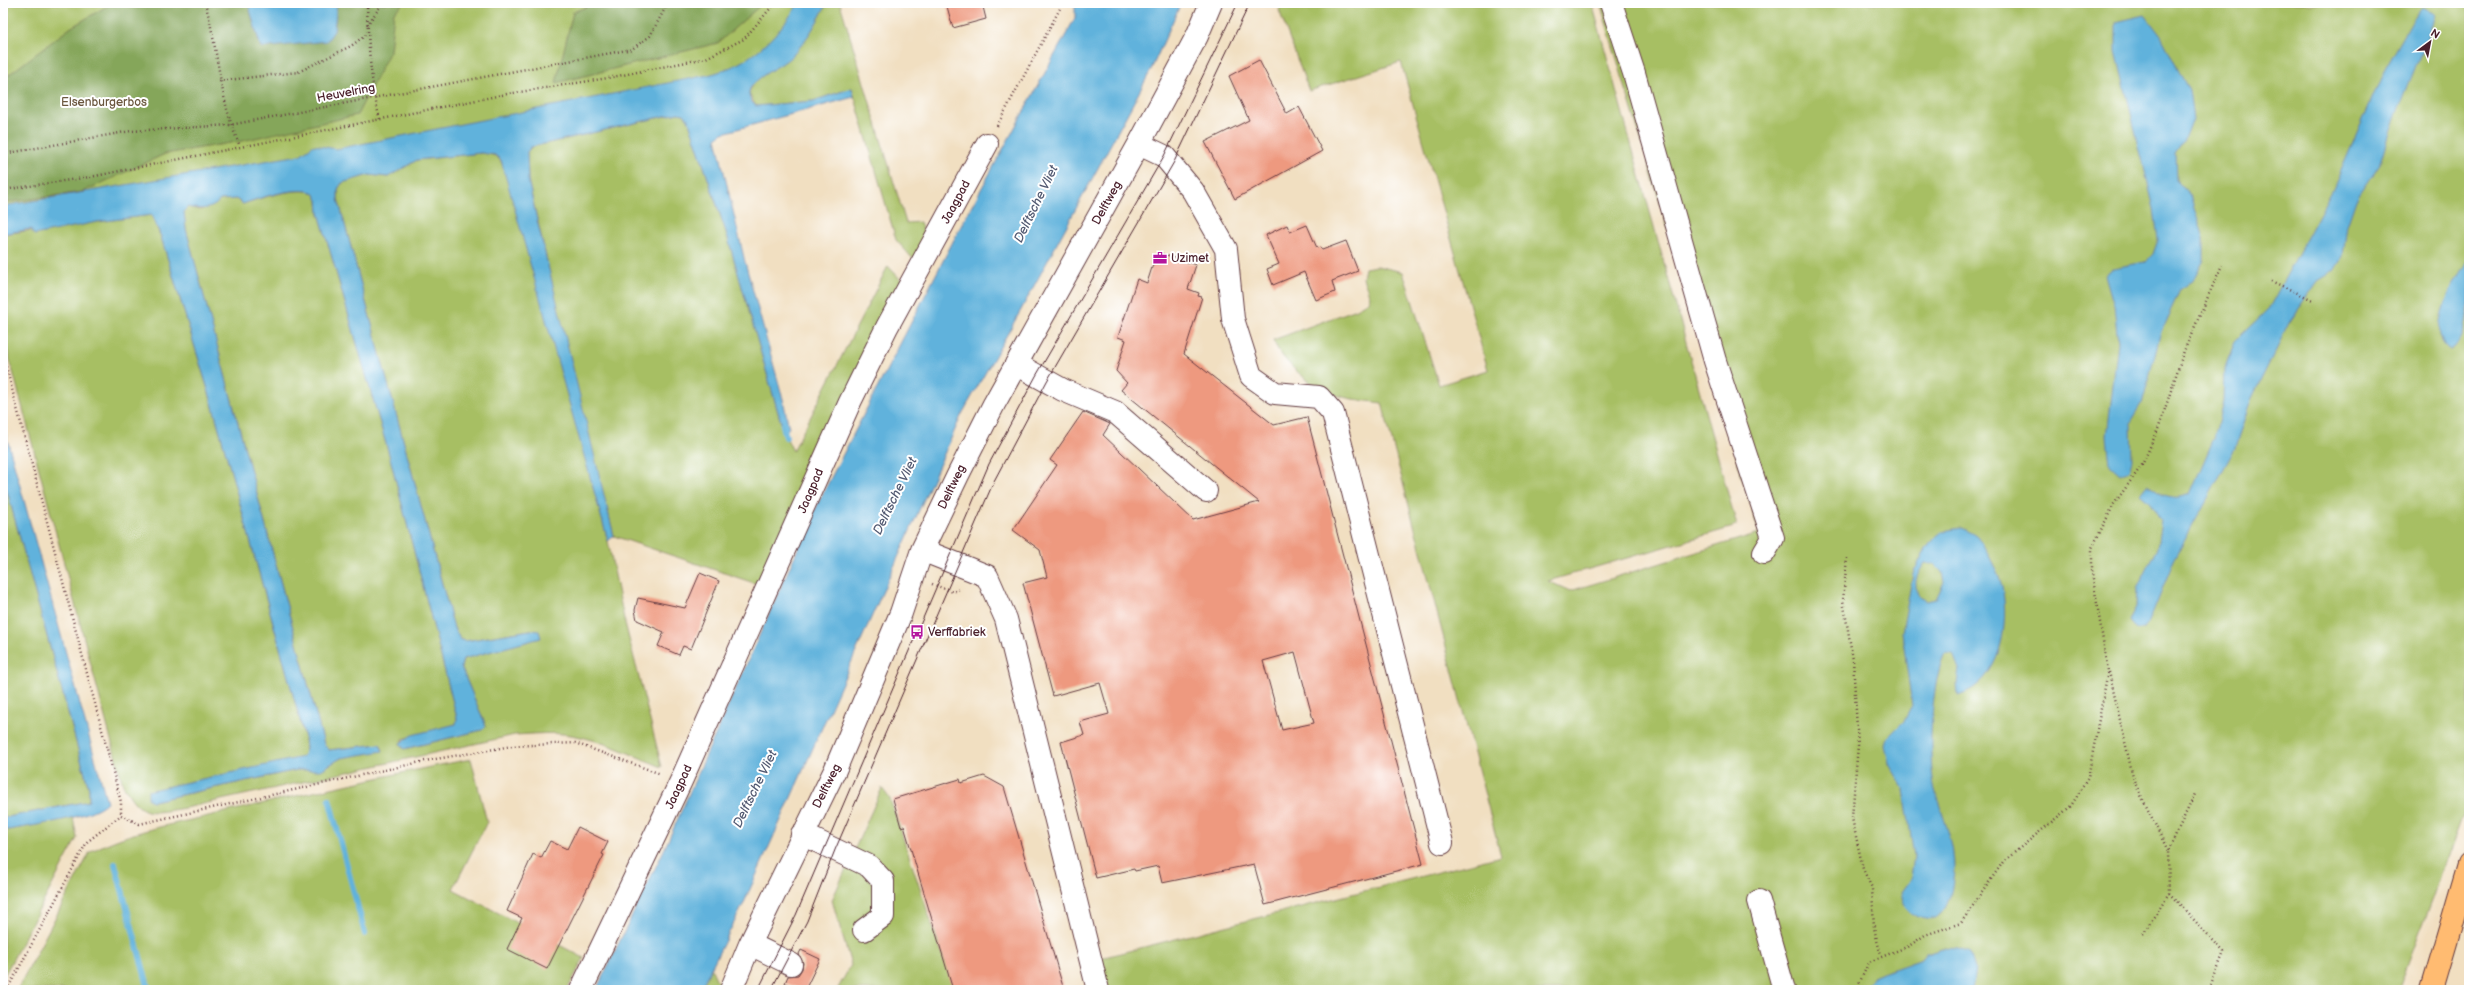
<svg xmlns="http://www.w3.org/2000/svg" width="2472" height="993" viewBox="0 0 2472 993" font-family="'Balsamiq Sans',sans-serif">
<style>
.green{fill:#a7bf64;stroke:#786f48}
.forest{fill:#85a65a;stroke:#686242}
.water{fill:#61b2dc;stroke:#566884;fill-rule:evenodd}
.lines{fill:none;stroke-linecap:round;stroke-linejoin:round}
.stream{stroke:#61b2dc;stroke-width:6}
.building{fill:#ee997f;fill-rule:evenodd}
.minor-casing{stroke:#633c42;stroke-width:24}
.highway-casing{stroke:#633c42;stroke-width:24}
.path{stroke:#633c42;stroke-width:2.5;stroke-dasharray:1 3;stroke-linecap:butt}
.minor{stroke:#fff;stroke-width:22}
.highway{stroke:#ffbb71;stroke-width:22}
.tram{stroke:#4a1f2b;stroke-width:1}
.labels{text-anchor:middle;dominant-baseline:central;stroke-width:4;stroke-linejoin:round;paint-order:stroke}
.street-label{font-size:12px;fill:#4a1f2b;stroke:#fff}
.park-label{font-size:12px;fill:#6b573f;stroke:#fff}
.poi-label{font-size:12px;fill:#4a1f2b;stroke:#fff;text-anchor:start}
.water-label{font-size:13px;font-style:italic;fill:#535a72;stroke:#fff}
</style>
<rect width="100%" height="100%" fill="#fff"/>
<filter id="ink" filterUnits="userSpaceOnUse"><feTurbulence type="fractalNoise" baseFrequency=".025" numOctaves="2"/><feDisplacementMap in="SourceGraphic" scale="8" xChannelSelector="R" yChannelSelector="G"/><feConvolveMatrix kernelMatrix="1 2 1 2 8 2 1 2 1" color-interpolation-filters="sRGB"/></filter>
<filter id="wash" filterUnits="userSpaceOnUse"><feTurbulence type="fractalNoise" baseFrequency=".012" numOctaves="4" result="noise"/><feDisplacementMap in="SourceGraphic" scale="16" xChannelSelector="R" yChannelSelector="G"/><feGaussianBlur stdDeviation="0.9" result="paint"/><feColorMatrix in="noise" values="0 0 0 0 0 0 0 0 0 0 0 0 0 0 0 0 0 1.4 0 .05"/><feComposite in="paint" operator="in"/></filter>
<g filter="url(#wash)">
<rect width="100%" height="100%" fill="#f1dfc1"/>
<path class="green" d="M3 3H808L749 76 3 215Z
M827 3H840L906 223 920 222 925 239 914 260 896 240 852 88 813 101 756 106 749 94C753 74 780 69 793 54 807 39 818 21 827 3Z
M1283 3H1592L1737 526 1548 581 1570 591 1759 533 1600 3H2469V799L2398 990H1106L1097 959 1501 856 1382 403C1368 401 1353 400 1339 396 1314 389 1283 364 1273 340L1354 310 1368 302 1370 297 1363 278 1365 268 1377 266 1403 272 1439 385 1488 370 1401 62 1309 91 1279 10Z
M678 113 684 114 688 119 727 235 784 433 793 451 888 266 903 282 757 584 614 536 576 386 528 180 527 152 531 147Z
M481 153C499 155 500 157 506 174L608 541 624 619 662 767C632 755 602 740 571 735 553 732 534 734 515 735L185 808C150 813 142 819 123 785L3 334V234L151 215 161 237 210 396 305 738 306 749 303 757 153 801 297 770 321 769 341 758 383 750 380 744 329 750 324 744 186 229 184 212 187 207 201 210 220 200 236 199 243 204C260 198 299 186 314 193L318 200 319 213 389 454 457 718V724L403 739 400 744 404 749 482 730 486 726 461 667 463 659 540 637 530 630 465 641 460 639 454 628 338 199V189L342 183 352 179 369 175 388 177 417 160Z
M3 476 89 789V801L3 818Z
M471 759 487 822 453 889 584 958 567 990H17L90 852C130 830 177 824 221 813 304 794 387 775 471 759Z
M882 788 890 799 954 990H837L851 965 832 900Z
M73 817 77 838 3 978V831Z
M711 968 718 983 714 990H700Z"/>
<path class="forest" d="M112 3H248L261 48 334 31 337 3H404L394 12 390 51 357 115 242 141 165 154 82 192 3 203V79L70 28Z
M596 3H763L718 43 556 83 573 12Z"/>
<path class="water" d="M248 3H337L334 31 327 41 261 48Z
M799 3H827C818 21 807 40 793 55 781 67 761 73 751 87 746 94 751 102 756 106L813 101 852 88 854 97 723 133 716 138 745 262 783 399 789 428 784 433 727 235 688 119 684 114 678 113 531 147 527 152 528 180 538 224 614 536 608 541 501 160 495 155 481 153 417 160 388 177 369 175 342 183 338 189V199L454 628 460 639 465 641 530 630 539 631 541 638 463 659 461 667 486 726 482 730 404 749 400 743 412 735 456 724 457 718 389 454 319 213 318 200 314 193C299 185 259 198 243 204L236 199 220 200C212 211 199 209 187 207L184 212 186 229 324 744 329 750 380 744 383 751 341 758 321 770H297L153 801 148 799V791L156 789 303 757 306 749 305 738 210 396 161 237 152 215 97 222 34 235 31 229 3 234V206L300 155 314 145 336 149 708 75C751 64 775 39 799 3Z
M1075 3H1181L1150 72 1021 310 962 414 743 905 700 990H596L663 852 820 499 963 222 1075 18Z
M2423 7 2435 13 2432 25 2391 129 2381 163 2356 200 2347 226 2343 256 2334 271 2318 281 2289 323 2251 400 2235 448 2174 560 2148 624 2144 629H2136L2129 620 2136 607 2137 589 2157 548 2161 520 2150 503 2140 494 2148 484C2165 496 2170 501 2190 494L2214 438 2223 401 2224 370 2235 341 2269 308 2333 189 2384 71 2413 20Z
M2145 15 2161 36 2189 91 2193 119 2187 135 2175 153 2176 180 2190 195 2204 238V260L2195 277 2180 290 2161 331 2142 404 2131 422 2132 460 2129 470 2120 474 2110 465 2107 436 2118 342 2114 306 2105 275 2113 268 2145 262 2153 254 2158 240 2154 209 2116 51V22Z
M2469 259C2469 281 2472 343 2450 350 2422 332 2457 278 2469 259Z
M3 424 107 802C91 819 27 826 3 831V818L89 801V789L3 476Z
M1961 528C1966 530 1973 533 1977 536 1981 540 1984 547 1987 552 1992 562 1999 575 2002 586 2010 624 2001 683 1958 695L1957 684 1959 669 1953 654 1945 653C1931 682 1927 759 1935 790 1942 817 1955 841 1954 870 1953 884 1950 909 1937 917 1926 924 1909 914 1904 904 1902 901 1902 896 1901 892L1911 878 1914 856 1904 790 1889 763 1885 745 1887 738 1904 721 1912 706 1902 632 1913 574 1923 554 1933 539 1943 531ZM1925 563H1933L1942 572 1944 582 1936 599 1926 601 1919 597C1913 583 1916 575 1925 563Z
M1943 948 1959 949 1970 953 1975 969 1972 990H1870L1868 986 1874 976 1922 959 1927 953Z"/>
<g class="lines">
<path class="stream" d="M783 425 786 437
M329 799 365 934
M115 864 149 990"/>
</g>
<g id="blocks">
<path class="building" d="M946 3H982L986 19 953 28Z
M1259 60 1287 114 1299 107 1322 151 1235 199 1205 142 1249 120 1229 76Z
M1287 225 1290 232 1307 225 1317 248 1320 247 1322 250 1346 241 1358 271 1332 281 1335 292 1316 300 1304 272 1273 285 1267 269 1279 264 1266 235Z
M1157 252 1196 265 1188 289 1199 293 1198 296 1202 297 1184 354 1274 425 1307 417 1423 864 1265 905 1254 864 1162 883 1158 866 1135 871 1134 869 1096 878 1061 742 1084 735 1080 722 1109 714 1100 683 1053 696 1023 583 1047 577 1040 550 1013 530 1057 465 1050 460 1083 412 1110 424 1103 435 1193 520 1259 502 1121 390 1127 383 1116 371 1126 340 1118 337 1137 279 1147 283ZM1295 652 1314 723 1282 730 1263 661Z
M700 573 719 581 691 649 683 646 679 655 658 646 664 632 637 620 635 610 638 598 685 608Z
M984 776 1004 787 1064 990H953L904 826 901 827 893 799 960 779 961 783Z
M578 827 608 842 602 854 604 855 547 969 507 949 522 918 507 911 533 854 541 858 550 841 567 849Z
M801 950 820 959 805 990 785 983 788 976 798 975 802 969 803 963 799 954Z"/>
</g>
</g>
<g filter="url(#ink)">
<use href="#blocks" fill-opacity="0" stroke="#633c42" stroke-width="1"/>
<g class="lines">
<defs>
<path id="minor" d="M1611 3 1634 73 1715 361 1773 538 1764 553
M1139 144 1164 156 1193 191 1226 249 1233 319 1251 376 1275 393 1319 397 1333 413 1442 843
M1016 364 1063 390 1115 412 1206 491
M922 550 987 576 1006 619 1098 990
M802 834 869 866 883 881V916L864 930
M1759 901 1784 990
M750 944 791 964
M581 990 681 781 850 402 887 327 987 144
M731 990 750 944 835 770 901 613 922 550 958 475 994 404 1139 144 1197 36 1211 3"/>
<path id="highway" d="M2432 990 2469 864"/>
</defs>
<use href="#minor" class="minor-casing"/>
<use href="#highway" class="highway-casing"/>
<path class="path" d="M205 3C219 51 219 101 240 146
M367 3C368 42 370 81 380 120
M367 25 383 3
M219 81 298 72 351 46 367 34
M997 126 1063 3
M3 154 131 131 230 125 632 49 650 36 668 3
M3 190 90 177 507 94 608 78 706 58 744 39 775 3
M2271 281 2313 300
M3 355 121 802V815
M1847 558 1843 600 1853 660 1858 745 1852 818 1863 869 1872 888 1874 928 1881 956
M932 584 953 592 959 589
M2109 672 2134 781 2168 851
M121 815 139 824 430 760 512 746 575 743 661 774
M2169 893 2224 952 2209 990
M2143 934 2169 893 2168 851 2195 794
M7 990 87 842 121 815
M1856 990 1869 962 1909 946 1925 935 1961 923 2003 862 2071 806 2088 778 2108 671 2092 573V548L2114 504 2142 465 2159 427 2184 351 2222 265"/>
<use href="#minor" class="minor"/>
<use href="#highway" class="highway"/>
<path class="tram" d="M758 990 796 915 989 464 1036 376 1164 156 1238 3
M771 990 807 921 835 850 994 481 1047 381 1174 162 1250 3"/>
</g>
</g>
<defs>
<symbol id="office-bare" viewBox="-9 -9 18 18"><path d="M-6-3h4V-5.5h4V-3h4V5H-6ZM-1-4.5V-3h2v-1.5ZM-6 0V1H6V0Z" fill="#b5179e" stroke="#fff" stroke-width="2.5" paint-order="stroke"/></symbol>
<symbol id="bus-bare" viewBox="-9 -9 18 18"><path d="M-5-6H5V4H4V6H2V4H-2V6H-4V4H-5ZM-3.5-4V0h7V-4ZM-3.5 1.2v1.5H-2V1.2ZM2 1.2v1.5H3.5V1.2Z" fill="#b5179e" stroke="#fff" stroke-width="2.5" paint-order="stroke"/></symbol>
</defs>
<g fill-rule="evenodd">
<use href="#office-bare" x="1150" y="248" width="20" height="20"/>
<use href="#bus-bare" x="907" y="622" width="20" height="20"/>
</g>
<g class="labels">
<g class="street-label">
<text transform="translate(346 93) rotate(-11)">Heuvelring</text>
<text transform="translate(956 202) rotate(-62)">Jaagpad</text>
<text transform="translate(1107 203) rotate(-61)">Delftweg</text>
<text transform="translate(952 487) rotate(-64)">Delftweg</text>
<text transform="translate(811 491) rotate(-67)">Jaagpad</text>
<text transform="translate(827 786) rotate(-63)">Delftweg</text>
<text transform="translate(679 787) rotate(-65)">Jaagpad</text>
</g>
<g class="park-label">
<text x="104" y="102">Elsenburgerbos</text>
</g>
<g class="poi-label">
<text x="1171" y="258">Uzimet</text>
<text x="928" y="632">Verffabriek</text>
</g>
<g class="water-label">
<text transform="translate(1036 204) rotate(-64)">Delftsche Vliet</text>
<text transform="translate(895 496) rotate(-64)">Delftsche Vliet</text>
<text transform="translate(755 789) rotate(-64)">Delftsche Vliet</text>
</g>
</g>
<rect width="2472" height="993" fill="none" stroke="#fff" stroke-width="16"/>
<g transform="translate(2430 42) rotate(32)" stroke="#ffffff" stroke-width="3" paint-order="stroke">
<path d="M0-3L7 15L0 10L-7 15Z" fill="#4a1f2b"/>
<text y="-6" font-size="11" font-weight="bold" text-anchor="middle" fill="#4a1f2b">N</text>
</g>
</svg>
